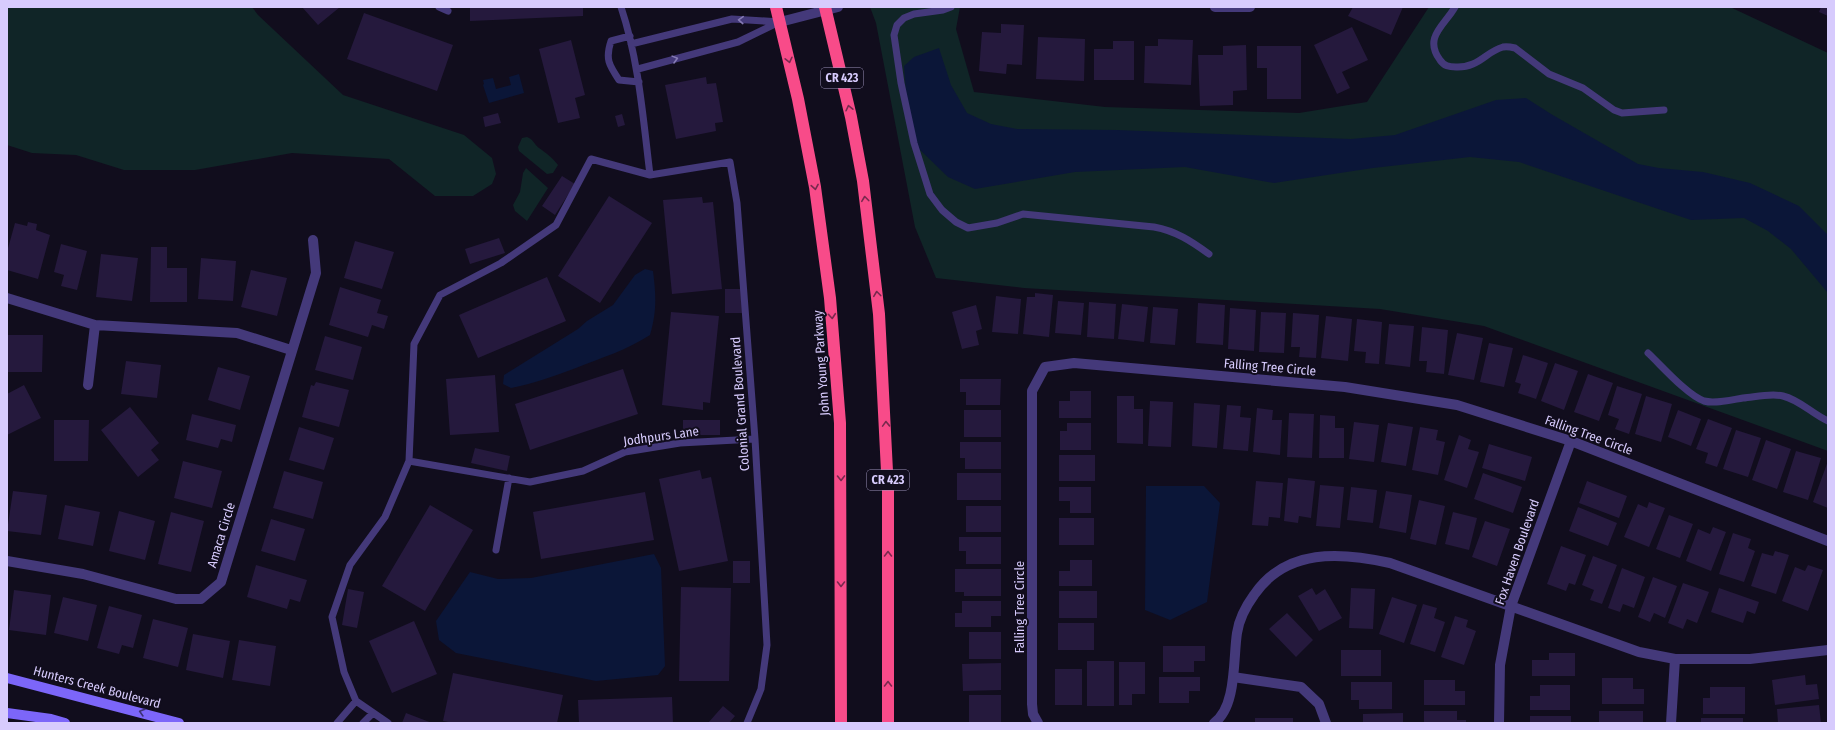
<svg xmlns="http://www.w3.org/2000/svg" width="1835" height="730" viewBox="0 0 1835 730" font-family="'Fira Sans Condensed',sans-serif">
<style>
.green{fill:#102527}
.water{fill:#0b1638}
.building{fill:#25193d}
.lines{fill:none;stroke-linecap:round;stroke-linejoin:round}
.lane{stroke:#44397a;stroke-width:7}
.street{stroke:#44397a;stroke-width:10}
.secondary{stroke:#7c66f9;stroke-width:10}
.highway{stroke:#f84b89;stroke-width:12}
.oneway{stroke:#867bb5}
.oneway2{stroke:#79294e}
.oneway3{stroke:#3c3175}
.labels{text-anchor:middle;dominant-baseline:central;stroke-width:4;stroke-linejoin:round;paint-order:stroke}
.shield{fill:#110d1d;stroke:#9c92ba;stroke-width:1}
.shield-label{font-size:12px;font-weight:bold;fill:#d7cbfd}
.street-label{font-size:13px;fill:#d7cbfd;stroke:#110d1d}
</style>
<rect width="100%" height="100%" fill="#110d1d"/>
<path class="green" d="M7 7H252L258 15 343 95 464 135 492 158 496 174 492 184 473 196H435L389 159 292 153 195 170H124L76 155 32 153 7 145Z
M870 7H960L956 29 974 92 1105 107 1299 113 1367 102 1429 7H1730L1828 53V451L1484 326 1380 309 1024 288 936 278 915 227 876 23Z
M527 137C533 139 534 144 539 148 546 153 552 157 558 165L553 173 547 174 519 151 518 147 522 138Z
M526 168 548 188 527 221 515 211 513 205 520 192 523 173Z"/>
<path class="water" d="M939 48 951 85 967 113 991 124 1017 129 1117 130 1351 139 1395 135 1496 100 1526 98 1551 114 1638 164 1659 168 1703 172 1750 183 1799 206 1828 235V293L1791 249 1768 231 1744 218 1691 220 1519 162 1470 157 1373 168 1274 183 1185 167 1075 172 975 189 948 177 916 146 907 104 904 66 914 57Z
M519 74 524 93 489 103 483 85 484 84 483 80 493 78 496 89 511 85 509 77Z
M645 269 653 271C656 295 657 311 650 335 627 350 601 358 576 368 554 376 533 384 511 388L503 384 504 375 578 329 587 321 613 305 635 275Z
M1146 486H1204L1220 503 1207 602 1170 620 1145 610Z
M654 554 661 568 665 666 658 675 596 681 456 653 439 640 436 621 470 572 498 579 531 578Z"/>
<path class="building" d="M302 7H340L318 25Z
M470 7H583V16L470 21Z
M1353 7H1403L1391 35 1348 16Z
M1821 7H1828V16L1819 12Z
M364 13 453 45 437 91 347 59Z
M1001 24 1024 25 1022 65 1007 64 1006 74 979 71 982 32 1001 33Z
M1352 27 1368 60 1342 72 1350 88 1337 94 1314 45Z
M1038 37 1085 39 1084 81 1036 79Z
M1158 39 1193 40 1191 85 1144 83 1145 46H1158Z
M571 40 585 95 575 98 580 118 558 123 539 49Z
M1113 41H1134V80H1094V49H1113Z
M1246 45 1247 90 1233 91V105L1200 106 1198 55H1223V46Z
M1257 46H1301V99H1267V68H1257Z
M706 77 707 84 716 83 723 122 715 123 716 131 676 139 665 85Z
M498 113 501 123 485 127 483 117Z
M622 114 625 125 618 127 615 116Z
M562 176 575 184 555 215 542 206Z
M609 196 652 223 600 303 558 276Z
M702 197 703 203 713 202 722 289 672 294 663 200Z
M28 222 37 224 36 230 50 235 38 279 7 270V252L15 223 27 226Z
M499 238 505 253 470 264 465 249Z
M355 241 394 252 382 289 344 278Z
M61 244 87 251 77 290 61 286 64 275 54 272Z
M151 247H167V268H187V302H150Z
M101 254 138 258 132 301 96 297Z
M201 258 236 261 233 301 198 299Z
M251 270 287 278 277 316 241 307Z
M547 277 566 321 478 358 459 315Z
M340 287 381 300 377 313 388 316 384 329 372 325 368 337 329 325Z
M725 289H742V313H725Z
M1035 293 1053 295 1049 337 1023 334 1027 297H1035Z
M996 296 1021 299 1018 334 992 332Z
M1058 301 1084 303 1081 335 1055 333Z
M1089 302 1116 304 1114 339 1087 337Z
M1198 303 1225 305 1223 345 1196 343Z
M1122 304 1148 307 1144 342 1118 339Z
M976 305 982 329 976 331 979 345 962 349 952 312Z
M1153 307 1178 309 1175 345 1150 343Z
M1230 308 1256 310 1254 351 1228 349Z
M671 312 719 316 710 403 703 402V410L662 405Z
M1261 312 1286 313 1284 353 1259 352Z
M1293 313 1319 315 1316 358 1299 357 1300 347H1291Z
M1326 316 1352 319 1348 361 1321 358Z
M1357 319 1382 322 1379 364 1365 363 1366 352 1354 351Z
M1389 324 1414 326 1410 367 1385 364Z
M1422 327 1448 330 1444 374 1426 372 1427 361H1419Z
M1457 333 1483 338 1474 380 1448 375Z
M7 335H43L42 372H7Z
M325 336 362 347 353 380 315 370Z
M1489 343 1513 348 1504 387 1480 382Z
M1523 355 1548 363 1536 399 1518 393 1521 384 1515 382Z
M126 361 161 365 157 398 121 394Z
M1555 363 1578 371 1564 410 1541 401Z
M218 367 250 376 240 410 208 400Z
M623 369 638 414 530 450 515 404Z
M1588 374 1613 383 1599 421 1574 412Z
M495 375 499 432 450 435 446 379Z
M960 379H1001L1000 405H966V392H960Z
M316 382 349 390 339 427 302 417 311 385 314 386Z
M24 385 41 418 7 435V394Z
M1617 386 1642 394 1629 434 1615 429 1619 419 1608 415Z
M1070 391H1091V418H1059V401H1070Z
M1117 396H1134V409H1143V444L1117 443Z
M1646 396 1672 404 1661 442 1635 434Z
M1150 401 1173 402 1171 447 1148 446Z
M1194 403 1220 405 1217 448 1192 446Z
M1227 405 1241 406 1240 417 1251 418 1248 451 1223 449Z
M130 407 159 443 151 450 159 460 138 477 101 430Z
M1257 408 1273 410 1272 420H1282L1280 455 1253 452Z
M964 410H1001V437H964Z
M1678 410 1701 419 1691 446 1668 437Z
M1289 413 1314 414 1312 458 1287 457Z
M192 414 236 425 232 442 221 439 218 448 186 440Z
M1320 415 1335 416V428H1344V458H1319Z
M1708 419 1732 428 1717 467 1705 463 1708 453 1696 449Z
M54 420H89L88 461H54Z
M683 420H720V435H683Z
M1354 422 1379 425 1374 462 1349 459Z
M1067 423H1091V450H1060V431H1067Z
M1388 423 1413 427 1406 466 1381 462Z
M299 427 334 438 324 470 289 460Z
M1420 427 1438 430 1436 440 1445 442 1438 475 1412 470Z
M1736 430 1761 438 1748 477 1723 469Z
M1459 435 1471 440 1468 449 1479 452 1467 488 1444 480Z
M1766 440 1791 449 1777 489 1752 480Z
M960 442H1001V469H965V458H960Z
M1489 444 1532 457 1525 481 1482 468Z
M475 448 510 456 507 471 471 463Z
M1796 451 1821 458 1808 500 1783 492Z
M1059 455H1095V481H1059Z
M183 461 222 471 212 508 174 498Z
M1828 461V508L1813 502Z
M700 470 702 479 711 477 728 561 679 571 659 479Z
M284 471 323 482 313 519 273 508Z
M957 473H1001V500H957Z
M1483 473 1522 487 1513 513 1474 499Z
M1288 478 1315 481 1311 518 1299 516 1298 523 1284 521Z
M1256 481 1283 483 1280 518 1269 517 1268 526 1252 525Z
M1587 481 1627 496 1619 518 1579 503Z
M1320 485 1344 487 1340 528 1316 526Z
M1059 487H1091V513H1070V501H1059Z
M1351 487 1377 490 1373 523 1347 520Z
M13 491 47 495 41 535 7 531Z
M1386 491 1412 495 1406 533 1379 528Z
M645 492 654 540 541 559 533 512Z
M1419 500 1445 506 1436 545 1410 539Z
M1649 502 1665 508 1649 547 1624 537 1638 504 1647 508Z
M65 505 100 512 93 546 58 539Z
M430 505 473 530 425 611 382 586Z
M966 506H1001V532H966Z
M1578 507 1617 523 1608 546 1569 531Z
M119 511 155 521 145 560 109 551Z
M171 512 204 521 191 572 158 564Z
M1453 512 1477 518 1469 550 1445 544Z
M1669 515 1693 524 1680 558 1656 549Z
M1059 518H1094V545H1059Z
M271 519 305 529 295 561 261 551Z
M1485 521 1510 529 1497 566 1472 557Z
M1713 527 1726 532 1711 571 1686 561 1698 529 1710 534Z
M1733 533 1751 539 1748 548 1755 551 1744 582 1719 574Z
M959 537H1001V564H966V551H959Z
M1561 546 1586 555 1575 585 1569 583 1566 591 1547 584Z
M1775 551 1789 555 1776 594 1751 586 1762 553 1773 556Z
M1593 556 1617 565 1602 604 1590 600 1594 590 1582 585Z
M1070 560H1092V586H1059V571H1070Z
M733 561H750V583H733Z
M256 565 307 580 300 602 290 599 287 609 247 597Z
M1808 565 1823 570 1808 611 1782 601 1795 567 1805 571Z
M1622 568 1645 577 1634 608 1623 604 1620 612 1608 608Z
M955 569H1001V596H964V592H955Z
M1653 577 1677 586 1665 618 1654 613 1650 622 1638 617Z
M1683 583 1709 592 1697 623 1687 619 1683 629 1668 623Z
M681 587 731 588 729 681H679Z
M1312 588 1316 595 1325 589 1342 618 1319 631 1298 596Z
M1351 588 1375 589 1373 629 1349 628Z
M1719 588 1759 602 1755 614 1747 611 1743 623 1711 612Z
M348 589 364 592 357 628 342 625Z
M14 590 51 595 46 635 9 630Z
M1059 591H1097V618H1059Z
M63 597 97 605 88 641 54 633Z
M1392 597 1417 605 1404 643 1379 634Z
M962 601H1001V616H991V627H955V613H962Z
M1423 604 1437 608 1434 618 1445 622 1435 652 1410 644Z
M109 606 142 615 133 648 122 645 119 654 97 648Z
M1287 613 1313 640 1296 657 1269 629Z
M1455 616 1468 620 1466 627 1476 631 1464 665 1441 657Z
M153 619 188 628 178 667 143 658Z
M414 621 437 674 392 693 369 641Z
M1058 623H1094V650H1058Z
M969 632H1001V659H969Z
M193 634 230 641 223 678 186 670Z
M239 640 276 646 270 686 232 680Z
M1163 646H1205V661H1194V672H1163Z
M1341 650H1381V676H1341Z
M1549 653H1575V676H1532V660H1549Z
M1087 661H1114V706H1087Z
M1119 662H1145V694H1132V705H1119Z
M1001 663V690L963 691 962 664Z
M1055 669H1082V705H1055Z
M453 673 563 695 557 723H454L443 721Z
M1805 675 1806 685 1817 684 1819 699 1775 705 1772 680Z
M1159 677H1200V691H1189V703H1159Z
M1602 678H1633V689H1644V704H1602Z
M1424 680H1455V691H1465V705H1424Z
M1351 682H1392V709H1359V700H1351Z
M1540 685H1570V710H1530V696H1540Z
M1710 687H1745V714H1703V698H1710Z
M969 695H1001V722H969Z
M672 697 673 723H579L578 700Z
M1819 705 1821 723H1778L1777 709Z
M723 706 735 716 729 723H708Z
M1424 711H1457V720H1466V723H1424Z
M1599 711H1643V723H1599Z
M406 713 432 723H402Z
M1403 713V723H1363V714Z
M1530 716H1571V723H1530Z
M1255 718H1293V723H1255Z
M1701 718H1743V723H1701Z"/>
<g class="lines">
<path class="lane" d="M439 7 448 11
M621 7C639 61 643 118 650 175
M951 7 943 10 914 14 904 18 897 25 894 35 901 83 914 143 930 194 942 210 956 222 968 228 997 223 1023 214 1154 227C1176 231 1191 241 1209 254
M1455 7C1445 25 1423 37 1440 60 1444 66 1449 67 1456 67 1479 68 1485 52 1503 47 1507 46 1511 47 1515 48L1549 74 1583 88 1614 110 1622 113 1664 110
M630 36 611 41C605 59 609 65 619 80L639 82
M631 44 732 19 780 22
M638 69 738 42 779 22
M1648 353C1661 365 1687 395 1704 401 1715 404 1731 400 1743 398 1755 397 1771 393 1783 396 1800 400 1812 414 1828 421
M409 461 530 482 583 471 625 452 680 443 755 439
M496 550 509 478
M337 723 356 701
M363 723 373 713
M388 723 356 701 344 672 332 617 350 565 385 517 409 461 414 344 440 295 501 263 556 225 591 159 650 175 730 162 737 203 755 439 767 645 761 689 747 723"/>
<path class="street" d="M1215 7H1250
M780 22 838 7
M7 298 95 325 237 333 291 350
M88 385 95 325
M7 561 83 574 176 599H201L221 582 316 273 313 240
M1233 677 1301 687 1319 704 1326 723
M1038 723 1033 714 1032 704V391L1045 367 1074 363 1345 387 1457 405 1571 441 1828 541
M1214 723C1237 707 1233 658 1237 633 1239 619 1246 606 1254 595 1286 548 1341 552 1390 563L1639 652 1675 659H1750L1828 650
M1499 723 1500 665 1511 606 1571 441
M1671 723 1675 659"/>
<path class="secondary" d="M7 678 179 723
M7 713 51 719 65 723"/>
<path class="highway" d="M776 7 798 99 815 187 830 298 840 423 841 723
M825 7 851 117 863 181 879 314 888 491V723"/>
</g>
<defs><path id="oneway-chevron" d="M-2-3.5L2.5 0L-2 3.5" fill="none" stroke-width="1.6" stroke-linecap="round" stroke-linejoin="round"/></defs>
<g class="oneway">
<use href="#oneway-chevron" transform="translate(741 20) rotate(-177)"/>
<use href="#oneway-chevron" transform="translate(675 59) rotate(-15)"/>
</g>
<g class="oneway2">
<use href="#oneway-chevron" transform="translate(789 60) rotate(77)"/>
<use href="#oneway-chevron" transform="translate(849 108) rotate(-103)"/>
<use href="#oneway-chevron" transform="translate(815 187) rotate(80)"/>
<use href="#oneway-chevron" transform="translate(865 199) rotate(-97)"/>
<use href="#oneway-chevron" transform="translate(877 294) rotate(-97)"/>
<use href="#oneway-chevron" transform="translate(832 316) rotate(85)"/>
<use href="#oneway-chevron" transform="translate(886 424) rotate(-92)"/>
<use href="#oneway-chevron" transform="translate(841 478) rotate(89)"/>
<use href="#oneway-chevron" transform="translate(888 554) rotate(-90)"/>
<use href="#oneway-chevron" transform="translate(841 584) rotate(90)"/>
<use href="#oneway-chevron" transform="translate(888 684) rotate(-90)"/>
</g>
<use class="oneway3" href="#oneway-chevron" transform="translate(142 712) rotate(-164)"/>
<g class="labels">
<g class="shield">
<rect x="821" y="68" width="42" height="20" rx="3"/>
<rect x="867" y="470" width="42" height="20" rx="3"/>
</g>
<g class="shield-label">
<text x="842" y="78">CR 423</text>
<text x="888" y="480">CR 423</text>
</g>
<g class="street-label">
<text transform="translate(821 363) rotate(-94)">John Young Parkway</text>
<text transform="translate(1270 367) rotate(5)">Falling Tree Circle</text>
<text transform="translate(740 404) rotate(-94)">Colonial Grand Boulevard</text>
<text transform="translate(1589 435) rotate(20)">Falling Tree Circle</text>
<text transform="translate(661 436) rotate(-8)">Jodhpurs Lane</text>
<text transform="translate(221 535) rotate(-73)">Amaca Circle</text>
<text transform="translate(1517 552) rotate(-71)">Fox Haven Boulevard</text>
<text transform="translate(1019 607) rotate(-90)">Falling Tree Circle</text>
<text transform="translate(97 687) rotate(15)">Hunters Creek Boulevard</text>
</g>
</g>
<rect width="1835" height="730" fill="none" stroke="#d7cbfd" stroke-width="16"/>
</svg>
